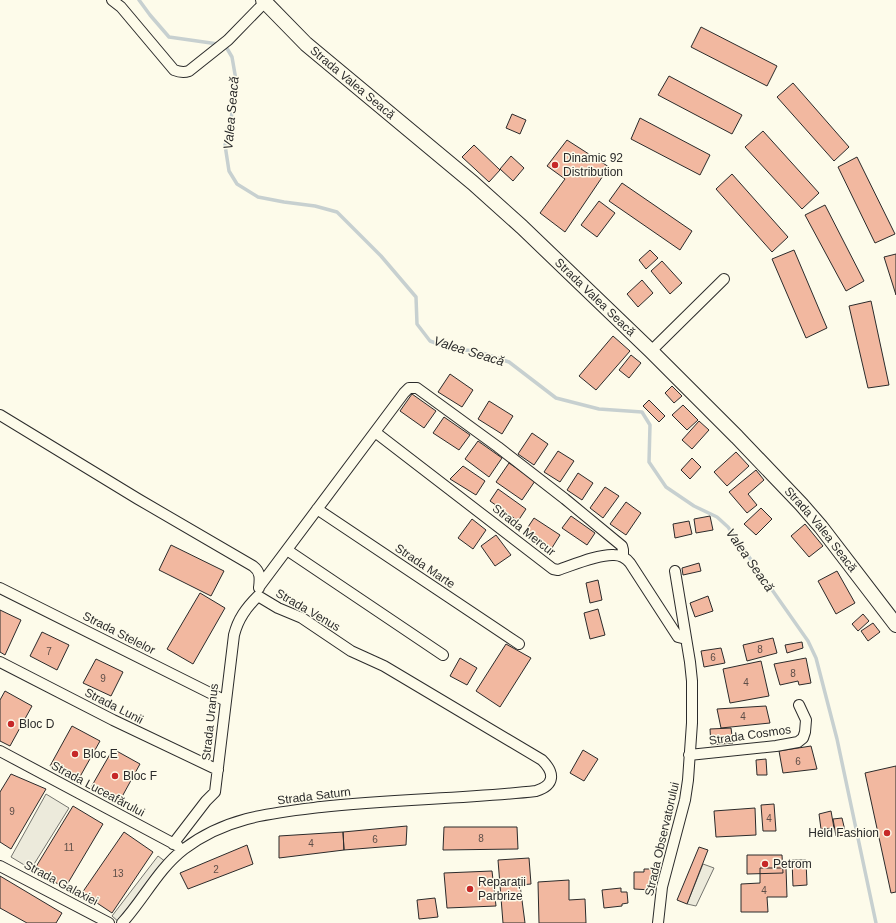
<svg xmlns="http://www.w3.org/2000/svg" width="896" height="923" viewBox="0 0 896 923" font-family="Arial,sans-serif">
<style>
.parking{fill:#eceadb;stroke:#74746e}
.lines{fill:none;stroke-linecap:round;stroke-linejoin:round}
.stream{stroke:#c7d0d0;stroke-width:3.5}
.building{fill:#f2b8a0;stroke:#2b2b2b}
.street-casing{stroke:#2b2b2b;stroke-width:12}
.secondary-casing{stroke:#2b2b2b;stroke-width:16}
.street{stroke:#fdfbea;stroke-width:10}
.secondary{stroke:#fdfbea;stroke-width:14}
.poi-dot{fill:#c62828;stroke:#fdfbea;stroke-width:1.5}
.labels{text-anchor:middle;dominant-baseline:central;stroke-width:3;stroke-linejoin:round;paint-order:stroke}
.number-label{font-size:10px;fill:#5d4e48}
.street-label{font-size:12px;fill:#2b2b2b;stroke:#fdfbea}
.poi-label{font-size:12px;fill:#2b2b2b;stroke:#fdfbea;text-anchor:start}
.water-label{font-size:13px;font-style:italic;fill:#2b2b2b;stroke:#fdfbea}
</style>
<rect width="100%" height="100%" fill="#fdfbea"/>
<path class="parking" d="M46 794 69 808 31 869 11 857Z
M158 856 166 862 120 923 112 916Z
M703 864 714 868 696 906 687 904Z"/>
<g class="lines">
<path class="stream" d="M139 0 150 15 169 37 225 45 232 57 236 80 230 128 225 145 229 171 237 184 258 197 284 202 315 206 337 212 381 256 416 297 417 324 430 341 452 349 476 351 509 362 556 398 599 409 642 412 650 425 649 462 666 487 694 506 717 517 728 527 808 641 816 658 837 739 876 923"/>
</g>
<path class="building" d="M701 27 777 66 767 86 691 47Z
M669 76 742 115 732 134 658 95Z
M793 83 849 147 834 161 777 97Z
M512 114 526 120 520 134 506 128Z
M640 118 710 155 700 175 631 139Z
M763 131 819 193 802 209 745 147Z
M567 140 609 167 565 232 540 213 565 179 547 166Z
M474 145 500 170 489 182 462 157Z
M511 156 524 168 513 181 500 169Z
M857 157 895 234 875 243 838 167Z
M732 174 788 237 772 252 716 189Z
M622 183 692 231 680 250 609 201Z
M599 201 615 213 597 237 581 225Z
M825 205 864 281 846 291 805 215Z
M650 250 658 258 646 269 639 260Z
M794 250 827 328 806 338 772 259Z
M896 254V295L884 257Z
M662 261 682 283 670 294 651 271Z
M642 280 653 293 638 307 627 294Z
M871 301 889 385 868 388 849 306Z
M613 336 630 351 596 390 579 376Z
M631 355 641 363 629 378 619 370Z
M450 374 473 390 462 407 438 392Z
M672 386 682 396 674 403 665 393Z
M412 394 436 411 424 428 400 411Z
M649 400 665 416 659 422 643 406Z
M489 401 513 416 502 434 478 419Z
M683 405 698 420 687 430 672 415Z
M444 417 470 435 459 450 433 433Z
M699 421 709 430 692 449 682 440Z
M532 433 548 444 534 465 518 454Z
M478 441 502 458 489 477 465 459Z
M558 451 574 461 560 482 544 472Z
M736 452 749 466 727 486 714 472Z
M692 458 701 467 690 479 681 470Z
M509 463 535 481 522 500 496 482Z
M463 466 485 481 476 495 450 479Z
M756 470 764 480 748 494 757 505 747 513 729 492Z
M578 473 593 483 582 500 567 490Z
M605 487 619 496 603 518 590 508Z
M498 489 526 509 518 521 490 501Z
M626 502 641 513 626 535 610 524Z
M761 508 772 519 756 535 744 524Z
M571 516 595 533 587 545 562 528Z
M710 516 713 530 696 533 694 519Z
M534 518 560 535 550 551 524 533Z
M472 519 486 530 473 549 458 538Z
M689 521 692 534 675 538 673 524Z
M805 524 823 546 809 557 791 536Z
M496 535 511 555 495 566 481 546Z
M171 545 224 571 211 596 159 570Z
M699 563 701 571 683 575 682 568Z
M837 571 855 603 836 614 818 581Z
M598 580 602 600 590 603 586 583Z
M200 593 225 608 193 664 167 649Z
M708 596 713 611 695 617 690 603Z
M598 609 605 635 590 639 584 613Z
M0 610 21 620 5 655 0 652Z
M863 614 869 621 858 631 852 624Z
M873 623 880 632 868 641 861 631Z
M42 632 69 645 57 670 30 656Z
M773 638 777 653 747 661 743 645Z
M802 642 803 648 787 653 785 645Z
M506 644 531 658 500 707 476 691Z
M721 648 725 663 704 667 701 651Z
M460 658 477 668 467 685 450 676Z
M806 658 811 683 799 685 798 681 780 685 774 664Z
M96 659 123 672 111 696 83 683Z
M761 661 769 696 730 703 723 669Z
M5 691 32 706 10 746 0 741V700Z
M766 706 770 723 721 728 717 709Z
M72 726 100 741 77 782 50 766Z
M731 728 733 743 711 745 710 729Z
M811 746 817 769 783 773 779 751Z
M113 749 140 764 118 804 90 789Z
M583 750 598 759 584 781 570 773Z
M766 759 767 775H757L756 760Z
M896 766V892L891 893 865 773Z
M11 774 46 789 11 849 0 842V792Z
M774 804 776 831H763L761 805Z
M73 806 103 824 65 888 34 870Z
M755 808 756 835 716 837 714 811Z
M831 811 834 828 821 829 819 814Z
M842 818 846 835 836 836 833 819Z
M407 826 406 845 344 850 343 832Z
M444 827H517L518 849 443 850Z
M124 832 153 852 112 913 82 893Z
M343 832 344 850 279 858V836Z
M247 845 253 864 188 889 180 873Z
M699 847 708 850 687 904 677 900Z
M747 855H782L783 873 747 874Z
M529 858 531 884 520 885 525 923H503L498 860Z
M792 860H806L807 885 793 886Z
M760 868H786L787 897H767L768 912H741V884L760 883Z
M644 869H653L652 890 634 889V872H644Z
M492 871 496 906 447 908 444 873Z
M0 876 62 913 56 923H27L0 908Z
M569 880V900L585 899 586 923H539L538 882Z
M621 888V892H627L628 903 622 904V906L604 908 602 890Z
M435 898 438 917 419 919 417 900Z"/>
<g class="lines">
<defs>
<path id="street" d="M112 0 121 7 174 70C179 72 183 73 189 71L228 40 265 2
M651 351 724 279
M0 415 138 499 253 566C261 572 260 579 259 588
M375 432 553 569 558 570C573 565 598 554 614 555 620 555 626 558 630 563L678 637 686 639
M317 509 519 644
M287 550 443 655
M259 587 404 393 409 388H417L498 447 565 499 622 546 623 550V557
M0 588 226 701
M0 662 113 720 218 770
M0 751 178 846
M689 755 776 746 798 742 803 738 805 732 806 720 799 705
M173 844 206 801 215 792 234 635C238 619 246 608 258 596
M0 866 109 923
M122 923C144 899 158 869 184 849 226 817 271 813 321 807 393 799 465 799 536 791 555 785 555 773 542 760L384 666 351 651 302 618 278 608 258 596
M658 923 662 887 685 800 688 780 692 723V681L690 662 675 571"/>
<g id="secondary">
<path id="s1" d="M263 0 306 44 473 183 522 227 651 351 737 437 801 504 821 527 896 625"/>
</g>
</defs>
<use href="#street" class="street-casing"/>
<use href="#secondary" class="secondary-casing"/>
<use href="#street" class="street"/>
<use href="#secondary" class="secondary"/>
</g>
<g class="poi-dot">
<circle cx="555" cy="165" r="4"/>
<circle cx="11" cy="724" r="4"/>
<circle cx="75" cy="754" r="4"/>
<circle cx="115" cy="776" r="4"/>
<circle cx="887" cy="833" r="4"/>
<circle cx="765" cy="864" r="4"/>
<circle cx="470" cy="889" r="4"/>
</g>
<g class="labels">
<g class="number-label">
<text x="760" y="649">8</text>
<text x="49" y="651">7</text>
<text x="713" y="657">6</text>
<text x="793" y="673">8</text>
<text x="103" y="678">9</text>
<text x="746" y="682">4</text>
<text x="743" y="716">4</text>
<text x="798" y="761">6</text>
<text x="12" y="811">9</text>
<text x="769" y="818">4</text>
<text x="481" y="838">8</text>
<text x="375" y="839">6</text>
<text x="311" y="843">4</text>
<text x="69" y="847">11</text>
<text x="216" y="869">2</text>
<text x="118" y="873">13</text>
<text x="764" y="890">4</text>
</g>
<g class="street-label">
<text stroke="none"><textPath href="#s1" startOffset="122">Strada Valea Seacă</textPath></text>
<text stroke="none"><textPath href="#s1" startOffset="446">Strada Valea Seacă</textPath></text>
<text transform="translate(524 530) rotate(38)">Strada Mercur</text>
<text stroke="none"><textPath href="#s1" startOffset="770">Strada Valea Seacă</textPath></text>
<text transform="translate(425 566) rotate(34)">Strada Marte</text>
<text transform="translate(308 610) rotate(30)">Strada Venus</text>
<text transform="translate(119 633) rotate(27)">Strada Stelelor</text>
<text transform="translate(114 706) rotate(27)">Strada Lunii</text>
<text transform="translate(210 722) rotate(-84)">Strada Uranus</text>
<text transform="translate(750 735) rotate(-8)">Strada Cosmos</text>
<text transform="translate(98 789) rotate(28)">Strada Luceafărului</text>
<text transform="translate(314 796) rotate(-7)">Strada Saturn</text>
<text transform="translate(662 839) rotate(-77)">Strada Observatorului</text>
<text transform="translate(61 883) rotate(28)">Strada Galaxiei</text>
</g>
<g class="poi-label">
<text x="563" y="158">Dinamic 92<tspan x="563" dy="14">Distribution</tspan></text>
<text x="19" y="724">Bloc D</text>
<text x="83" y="754">Bloc E</text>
<text x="123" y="776">Bloc F</text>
<text x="879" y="833" text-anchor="end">Held Fashion</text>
<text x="773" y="864">Petrom</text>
<text x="478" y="882">Reparații<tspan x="478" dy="14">Parbrize</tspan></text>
</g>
<g class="water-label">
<text transform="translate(231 113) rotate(-85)">Valea Seacă</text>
<text transform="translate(469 351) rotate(17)">Valea Seacă</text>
<text transform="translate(750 560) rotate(55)">Valea Seacă</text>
</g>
</g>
</svg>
